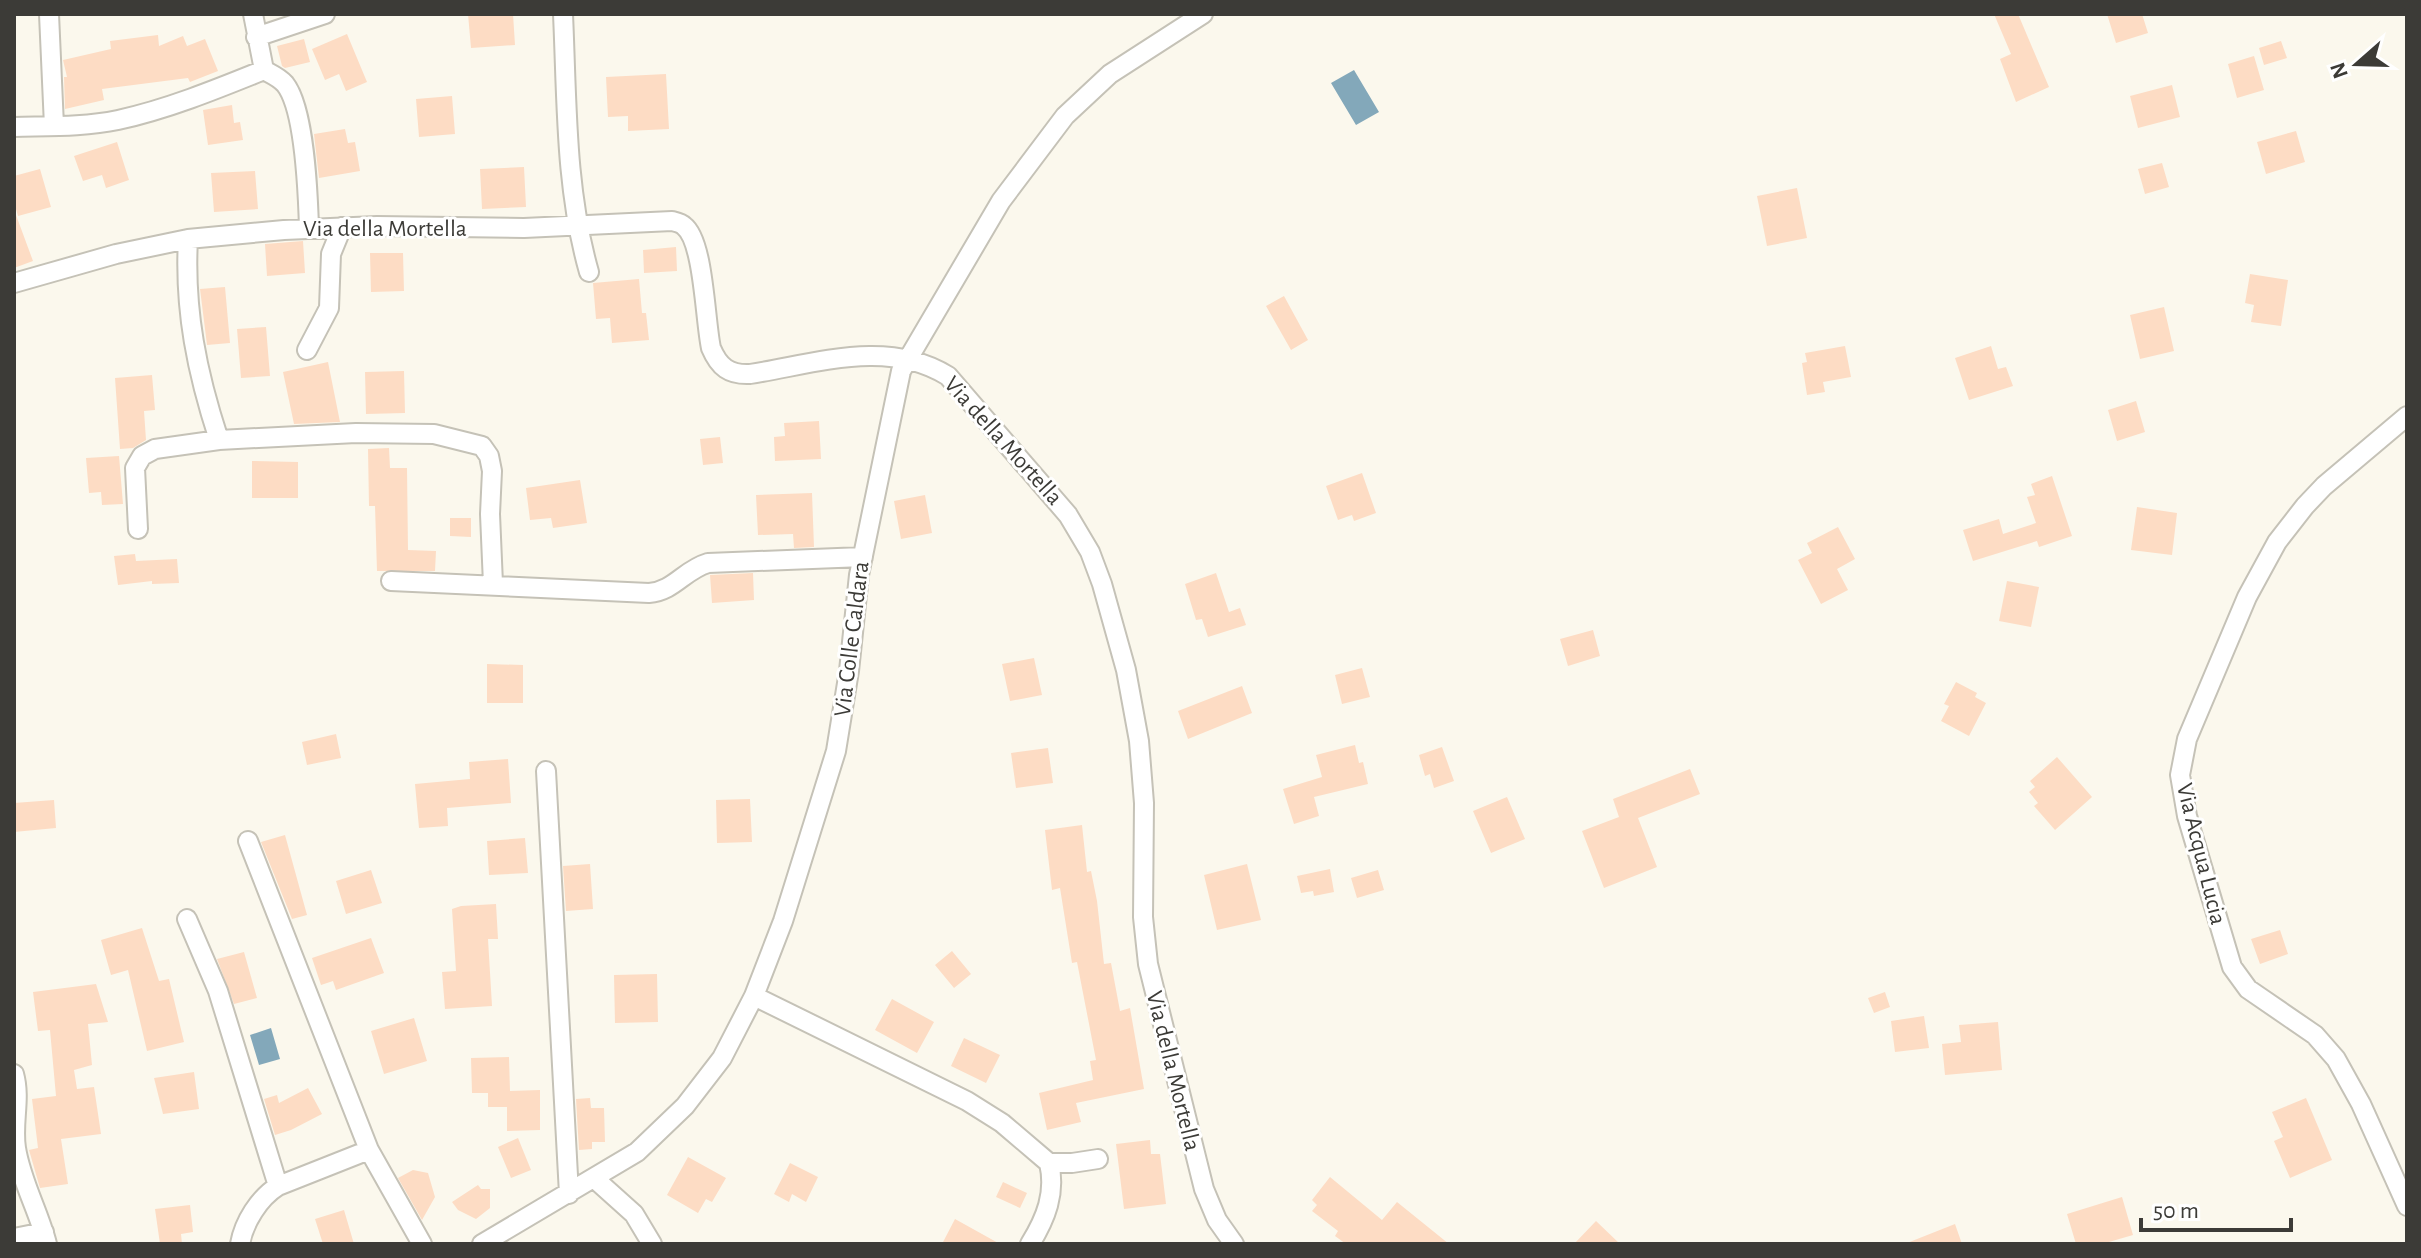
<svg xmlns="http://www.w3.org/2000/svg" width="2421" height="1258" viewBox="0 0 2421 1258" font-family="'Alegreya Sans',sans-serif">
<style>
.water{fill:#83a8ba}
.building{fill:#fddcc4}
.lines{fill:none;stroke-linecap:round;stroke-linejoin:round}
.minor-casing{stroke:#c5c2b7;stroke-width:22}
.minor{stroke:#fff;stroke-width:18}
.labels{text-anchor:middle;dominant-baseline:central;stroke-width:6;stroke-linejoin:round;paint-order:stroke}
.street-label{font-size:24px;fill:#3c3b37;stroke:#fff}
</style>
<rect width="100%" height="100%" fill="#fbf8ed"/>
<path class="water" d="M1354 70 1379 112 1356 125 1331 83Z
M271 1028 280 1059 259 1065 250 1035Z"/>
<path class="building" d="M468 14H513L515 45 471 48Z
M1994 14H2018L2049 87 2016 102 2000 59 2011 54Z
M2107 14H2142L2148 33 2116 43Z
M347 34 367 82 346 91 339 74 325 80 312 49Z
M158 35 159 46 183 36 187 46 205 39 218 71 190 82 188 78 102 89 104 100 65 109 64 77H67L63 60 111 49 110 41Z
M304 39 310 62 285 68 282 66 277 46Z
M2281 41 2287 58 2264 65 2259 48Z
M2254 56 2264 90 2237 98 2228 64Z
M666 74 669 129 628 131V116L608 117 606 77Z
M2172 85 2180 117 2138 128 2130 96Z
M452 96 455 134 419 137 416 99Z
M232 105 234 123 240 122 243 140 208 145 203 110Z
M345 129 348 143 355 142 360 171 319 178 314 134Z
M2296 131 2305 162 2266 174 2257 142Z
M117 142 129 180 106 188 102 175 83 181 74 156Z
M2162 163 2169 187 2145 194 2138 169Z
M524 167 526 207 482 209 480 169Z
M40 169 51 207 18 216 14 202V176Z
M255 171 258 209 214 212 211 173Z
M1797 188 1807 238 1767 246 1757 196Z
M16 215 33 261 14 268V216Z
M303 241 305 273 267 276 265 244Z
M676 247 677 271 644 273 643 250Z
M370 253H403L404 291 371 292Z
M2250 274 2288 280 2281 326 2251 322 2254 305 2245 303Z
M639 279 642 313H646L649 340 612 343 610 318 596 319 593 283Z
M225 287 230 343 207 345 200 289Z
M1284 296 1308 340 1291 350 1266 306Z
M2164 307 2174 351 2140 359 2130 315Z
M266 327 270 376 241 378 237 329Z
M1845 346 1851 377 1823 382 1825 392 1807 395 1802 363 1807 362 1805 353Z
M1991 346 1998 369 2006 367 2013 386 1969 400 1955 358Z
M328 362 340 422 294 424 283 372Z
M404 371 405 413 366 414 365 372Z
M152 375 155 410 144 411 146 440 133 448 120 449 115 378Z
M2136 401 2145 432 2117 441 2108 410Z
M819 421 821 459 775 461 774 437 785 436 784 423Z
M720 437 723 463 703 465 700 439Z
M389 448 390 468H407L408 550 436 551 435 571H377L375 506H369L368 449Z
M119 456 123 504 102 505 101 492 89 493 86 458Z
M252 461 298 462V498H252Z
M1362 473 1376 513 1354 521 1352 515 1338 520 1326 486Z
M2052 476 2072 536 2039 547 2037 541 1973 561 1963 530 1999 519 2003 534 2036 523 2027 497 2035 495 2031 484Z
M580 480 587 523 553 528 551 518 530 520 526 488Z
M812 493 814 547 794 548 793 534 758 535 756 495Z
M925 495 932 533 901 539 894 501Z
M2137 507 2177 513 2172 555 2131 550Z
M450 518H471V537L450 536Z
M1838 527 1855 559 1837 569 1848 590 1821 604 1798 560 1812 553 1807 543Z
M135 554 136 561 177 559 179 583 152 584V581L118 585 114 556Z
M753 573 754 600 712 603 710 575Z
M1216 573 1229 612 1240 608 1246 625 1208 637 1202 619 1196 620 1185 584Z
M2007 581 2039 587 2031 627 1999 621Z
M1593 630 1600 656 1568 666 1560 639Z
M1034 658 1042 695 1010 701 1002 664Z
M487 664 523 665V703H487Z
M1362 668 1370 697 1342 704 1335 675Z
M1956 682 1977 693 1975 697 1986 703 1969 736 1941 721 1949 706 1944 704Z
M1242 686 1252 713 1188 739 1178 711Z
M336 734 341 758 307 765 302 742Z
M1355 745 1359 763 1363 762 1368 784 1314 797 1319 816 1294 824 1283 789 1322 777 1316 755Z
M1442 747 1454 781 1434 788 1430 774 1425 776 1419 755Z
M1048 748 1053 783 1016 788 1011 753Z
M2057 757 2092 797 2055 830 2034 806 2038 803 2029 792 2035 787 2030 781Z
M508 759 511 803 447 808 448 826 419 828 415 784 470 779 469 762Z
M1690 769 1700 794 1638 818 1657 867 1604 888 1582 831 1619 817 1613 799Z
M1507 797 1525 839 1491 853 1473 811Z
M750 799 752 842 717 843 716 800Z
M54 800 56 828 14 832V803Z
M1082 825 1087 872 1091 871 1097 901 1104 964 1111 963 1120 1011 1130 1008 1144 1089 1076 1103 1081 1122 1047 1130 1039 1093 1093 1080 1090 1061 1096 1060 1077 962 1072 963 1060 888 1052 890 1045 830Z
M285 835 307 915 292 919 261 842Z
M525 838 528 873 489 875 487 841Z
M590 864 593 909 566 911 563 866Z
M1247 864 1261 920 1217 930 1204 875Z
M1330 869 1334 892 1314 896 1313 891 1301 893 1297 876Z
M371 870 382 903 346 914 336 881Z
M1378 870 1384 890 1357 898 1351 878Z
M496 904 498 939H488L492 1006 445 1009 442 972 456 971 452 909 461 906Z
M142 928 159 981 169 979 184 1042 147 1051 128 970 111 975 101 940Z
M2280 930 2288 954 2260 964 2251 939Z
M371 938 384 973 336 990 333 981 321 985 312 958Z
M952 951 971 974 954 988 935 965Z
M244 952 257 998 234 1004 217 959Z
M657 974 658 1022 615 1023 614 975Z
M96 984 108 1022 88 1024 92 1065 74 1070 77 1089 94 1087 101 1134 61 1139 68 1184 40 1188 29 1150 38 1148 32 1099 56 1096 50 1030 38 1031 33 992Z
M1885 992 1890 1007 1874 1013 1868 998Z
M892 999 934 1022 917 1053 875 1030Z
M1924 1016 1929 1048 1895 1052 1891 1021Z
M414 1018 427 1061 384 1074 371 1031Z
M1998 1022 2002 1070 1945 1075 1942 1044 1961 1042 1959 1025Z
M964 1038 1000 1055 986 1083 951 1066Z
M509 1057 510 1091 540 1090V1130L507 1131V1107H488V1093H472L471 1058Z
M194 1072 199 1109 163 1114 154 1078Z
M308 1088 322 1114 291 1130 275 1135 264 1099 277 1095 279 1103Z
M590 1098 591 1108H604L605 1142H592V1149L579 1150 576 1099Z
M2306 1098 2332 1160 2290 1178 2274 1141 2283 1137 2272 1112Z
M518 1138 531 1170 511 1178 498 1147Z
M1150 1140 1151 1154H1160L1166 1204 1124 1209 1116 1144Z
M688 1157 726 1178 712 1202 706 1199 698 1213 667 1195Z
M790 1163 818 1177 806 1202 792 1194 789 1202 774 1194Z
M413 1170 428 1173 435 1197 422 1220 398 1178Z
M1330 1177 1382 1220 1397 1202 1449 1244H1346L1335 1236 1338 1231 1312 1211 1317 1205 1312 1200Z
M1003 1182 1027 1193 1020 1208 996 1197Z
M478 1185 481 1189H490V1208L476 1219 458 1210 452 1202Z
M2122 1197 2133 1235 2102 1244H2076L2067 1214Z
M190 1205 193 1232 181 1234 182 1244H160L155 1209Z
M344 1210 354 1244H323L315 1219Z
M955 1219 1000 1244H942Z
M1596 1221 1620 1244H1574Z
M1955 1224 1962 1244H1908L1907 1243Z"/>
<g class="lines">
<defs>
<path id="minor" d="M49 14 54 126
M253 14 264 70
M563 14C567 101 565 188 589 272
M256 37 325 14
M14 127C48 126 84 127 118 120 168 109 217 89 264 70 271 74 279 77 285 84 305 109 308 195 309 228
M188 239C184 310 197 373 219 440
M14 283 116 254 188 239 284 230 377 226 524 228 672 221C676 222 681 223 684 226 704 241 705 321 711 348 719 367 729 375 750 374 815 364 887 338 948 376L1068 515 1090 552 1102 584 1126 670 1139 741 1144 803 1143 917 1148 964 1204 1189 1217 1220 1234 1244
M307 350 329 308 331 254 342 227
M2407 416 2324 486 2305 506 2277 542 2247 597 2187 739 2180 775 2187 816 2232 967 2248 989 2315 1035 2336 1059 2361 1104 2407 1206
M138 529 135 468 142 456 155 449 219 440 356 433 434 434 482 446 489 456 492 471 490 514 493 584
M391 581 649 593C674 591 684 570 708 563L863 557
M546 771 569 1194
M248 841 369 1150
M187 919 218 991 278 1186 369 1150 422 1244
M754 996 967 1101 1002 1123 1049 1163H1072L1098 1159
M14 1074C21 1099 12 1123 16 1148 21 1181 39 1212 47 1244
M595 1179 634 1214 652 1244
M14 1238 44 1232
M240 1244C244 1222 259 1198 278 1186
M482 1244 637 1152 685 1106 722 1058 754 996 783 921 836 751 849 671 859 575 901 371 1001 201 1065 116 1110 74 1203 14
M1030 1244C1046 1218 1056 1193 1049 1163"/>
</defs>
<use href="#minor" class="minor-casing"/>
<use href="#minor" class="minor"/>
</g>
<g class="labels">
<g class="street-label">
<text x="385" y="229">Via della Mortella</text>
<text transform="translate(1003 441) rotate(48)">Via della Mortella</text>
<text transform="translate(852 639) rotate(-83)">Via Colle Caldara</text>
<text transform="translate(2201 854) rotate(76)">Via Acqua Lucia</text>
<text transform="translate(1173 1071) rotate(76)">Via della Mortella</text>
</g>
</g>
<rect width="2421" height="1258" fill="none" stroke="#3c3b37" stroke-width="32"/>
<g transform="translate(2357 64) rotate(250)" stroke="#ffffff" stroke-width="6" paint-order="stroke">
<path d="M0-6L14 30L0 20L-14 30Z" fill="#3c3b37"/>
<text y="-12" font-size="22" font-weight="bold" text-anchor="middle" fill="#3c3b37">N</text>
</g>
<path d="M2141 1218v12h150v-12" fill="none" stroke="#3c3b37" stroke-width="4"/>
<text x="2153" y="1218" font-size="24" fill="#3c3b37" stroke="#ffffff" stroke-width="6" paint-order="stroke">50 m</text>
</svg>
